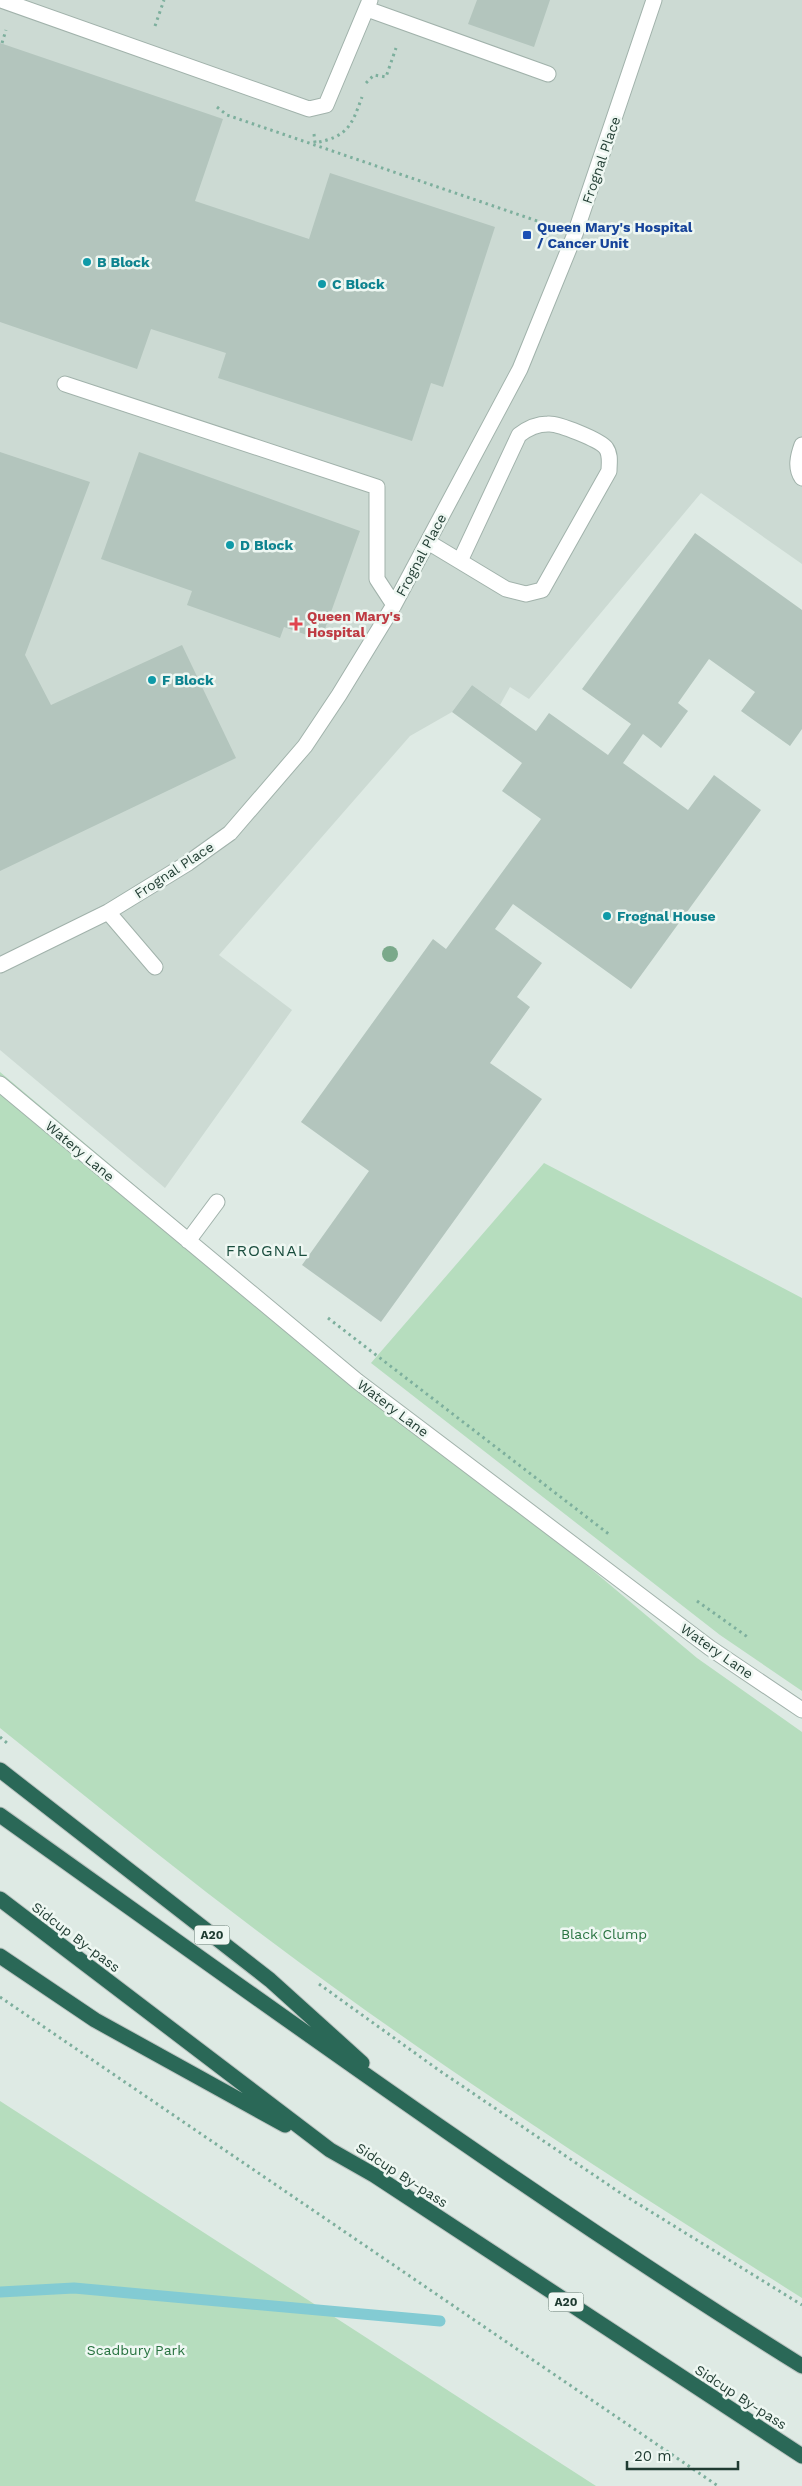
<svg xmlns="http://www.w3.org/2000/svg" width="802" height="2486" viewBox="0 0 802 2486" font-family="'Work Sans',sans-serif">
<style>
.built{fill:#ccdad3}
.green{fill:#b6ddbe}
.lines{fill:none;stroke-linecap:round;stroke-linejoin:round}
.stream{stroke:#83cbd3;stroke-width:11}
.building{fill:#b3c5bd}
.minor-casing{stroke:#a1b2ab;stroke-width:17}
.highway-casing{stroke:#bcc4c1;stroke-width:17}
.path{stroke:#7daf9d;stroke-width:3;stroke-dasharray:2.5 4;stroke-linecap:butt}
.minor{stroke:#fff;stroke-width:15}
.highway{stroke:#2a6857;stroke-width:15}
.tree{fill:#7aa98a}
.transit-dot{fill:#1a4fb4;stroke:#eef7f2;stroke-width:2}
.culture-dot{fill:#0f9aa8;stroke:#eef7f2;stroke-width:2}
.health-dot{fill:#e0444e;stroke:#eef7f2;stroke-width:2}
.labels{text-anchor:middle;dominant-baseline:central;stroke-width:5;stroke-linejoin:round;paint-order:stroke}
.shield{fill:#eef7f2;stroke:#5d736b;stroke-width:1}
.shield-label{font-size:12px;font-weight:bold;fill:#1f3b31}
.street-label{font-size:14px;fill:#1f3b31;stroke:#eef7f2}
.transit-label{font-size:14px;font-weight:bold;fill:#164399;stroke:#eef7f2;text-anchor:start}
.culture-label{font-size:14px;font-weight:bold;fill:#0d838f;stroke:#eef7f2;text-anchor:start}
.health-label{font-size:14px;font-weight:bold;fill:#be3a42;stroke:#eef7f2;text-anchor:start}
.park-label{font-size:14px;fill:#287340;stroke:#eef7f2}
.quarter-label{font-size:16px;letter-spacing:1px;fill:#1a4d3e;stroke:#eef7f2}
</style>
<rect width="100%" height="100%" fill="#deeae4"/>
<path class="built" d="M0 0H802V564L701 493 529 699 510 687 500 705 472 685 452 712 410 736 219 955 292 1010 165 1188 0 1050Z"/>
<path class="green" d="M0 1072 697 1658 802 1732V2298C621 2184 440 2068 268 1939 177 1871 89 1799 0 1728Z
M544 1163 802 1298V1691L720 1635 371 1363Z
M0 2101 596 2486H0Z"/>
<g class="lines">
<path class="stream" d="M0 2292 74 2288 440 2321"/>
</g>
<path class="building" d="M477 0H550L534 47 468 24Z
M0 43 223 119 195 201 309 239 330 173 495 227 443 387 431 383 412 441 218 378 226 353 151 329 137 369 0 322Z
M0 452 90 482 25 655 51 705 182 645 236 758 0 871Z
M139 452 360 531 321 640 284 627 280 638 187 605 192 591 101 559Z
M695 533 802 610V729L790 746 741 711 755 692 709 659 678 703 688 711 661 748 643 734 623 763 688 810 714 775 761 810 631 989 513 904 495 929 542 963 517 997 530 1007 490 1063 542 1099 381 1322 302 1265 369 1171 301 1122 433 939 446 949 541 819 502 791 522 763 452 712 472 685 536 731 549 713 608 755 631 724 582 689Z"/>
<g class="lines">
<defs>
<path id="minor" d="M1 0 309 109 326 105 370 0
M367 9 548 74
M65 384 377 487V579L394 605
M802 445C798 456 795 468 802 478
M428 542 506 589 526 594 542 590 609 471C609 463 611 455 606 448 600 440 558 423 548 424 536 424 528 428 519 435L460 561
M108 912 155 967
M0 965 108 912 188 863 230 833 305 746 339 695 394 605 520 369 575 234 654 0
M0 1084 357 1381 710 1648 802 1710
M188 1241 217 1202"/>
<path id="highway" d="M0 1770 270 1980 362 2063
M0 1815C264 2003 526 2194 802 2366
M0 1899 330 2150 374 2175 802 2456
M0 1956 95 2020 285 2125"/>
</defs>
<use href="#minor" class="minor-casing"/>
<use href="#highway" class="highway-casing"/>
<path class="path" d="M155 26 164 0
M2 43 6 30
M366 83 374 75 386 77 396 48
M217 107 227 115 549 225
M314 134 315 143C348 136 351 127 362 97
M328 1318 610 1535
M697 1601 749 1638
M0 1737 7 1743
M319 1984 440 2071 619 2192 802 2305
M0 1997 718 2486"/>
<use href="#minor" class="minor"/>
<use href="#highway" class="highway"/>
</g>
<circle class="tree" cx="390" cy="954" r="8"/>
<rect class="transit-dot" x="522" y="230" width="10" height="10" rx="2.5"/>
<g class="culture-dot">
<circle cx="87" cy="262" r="5"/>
<circle cx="322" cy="284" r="5"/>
<circle cx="230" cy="545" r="5"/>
<circle cx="152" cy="680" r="5"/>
<circle cx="607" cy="916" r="5"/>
</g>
<path class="health-dot" d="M293.5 616.5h5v5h5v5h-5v5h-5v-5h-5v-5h5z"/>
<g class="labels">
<g class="shield">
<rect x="194.5" y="1925.5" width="35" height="19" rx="4"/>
<rect x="548.5" y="2292.5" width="35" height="19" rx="4"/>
</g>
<g class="shield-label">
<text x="212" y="1935">A20</text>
<text x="566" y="2302">A20</text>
</g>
<g class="street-label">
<text transform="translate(601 160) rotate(-71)">Frognal Place</text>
<text transform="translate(421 555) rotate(-62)">Frognal Place</text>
<text transform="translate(174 870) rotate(-33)">Frognal Place</text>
<text transform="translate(80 1151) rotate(40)">Watery Lane</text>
<text transform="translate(393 1408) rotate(37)">Watery Lane</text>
<text transform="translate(717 1651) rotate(35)">Watery Lane</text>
<text transform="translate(76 1937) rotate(37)">Sidcup By-pass</text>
<text transform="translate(402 2175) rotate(33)">Sidcup By-pass</text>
<text transform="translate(741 2397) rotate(33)">Sidcup By-pass</text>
</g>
<g class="transit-label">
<text x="537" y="227">Queen Mary's Hospital<tspan x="537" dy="16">/ Cancer Unit</tspan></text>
</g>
<g class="culture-label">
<text x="97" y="262">B Block</text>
<text x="332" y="284">C Block</text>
<text x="240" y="545">D Block</text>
<text x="162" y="680">F Block</text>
<text x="617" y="916">Frognal House</text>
</g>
<g class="health-label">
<text x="307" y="616">Queen Mary's<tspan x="307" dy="16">Hospital</tspan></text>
</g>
<g class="park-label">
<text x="604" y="1934">Black Clump</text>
<text x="136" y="2350">Scadbury Park</text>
</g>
<g class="quarter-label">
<text x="267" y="1250">FROGNAL</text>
</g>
</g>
<path d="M627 2461v8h111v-8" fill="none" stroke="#1f3b31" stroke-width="2.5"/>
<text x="634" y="2461" font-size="15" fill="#1f3b31" stroke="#eef7f2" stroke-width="4" paint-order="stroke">20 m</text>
</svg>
